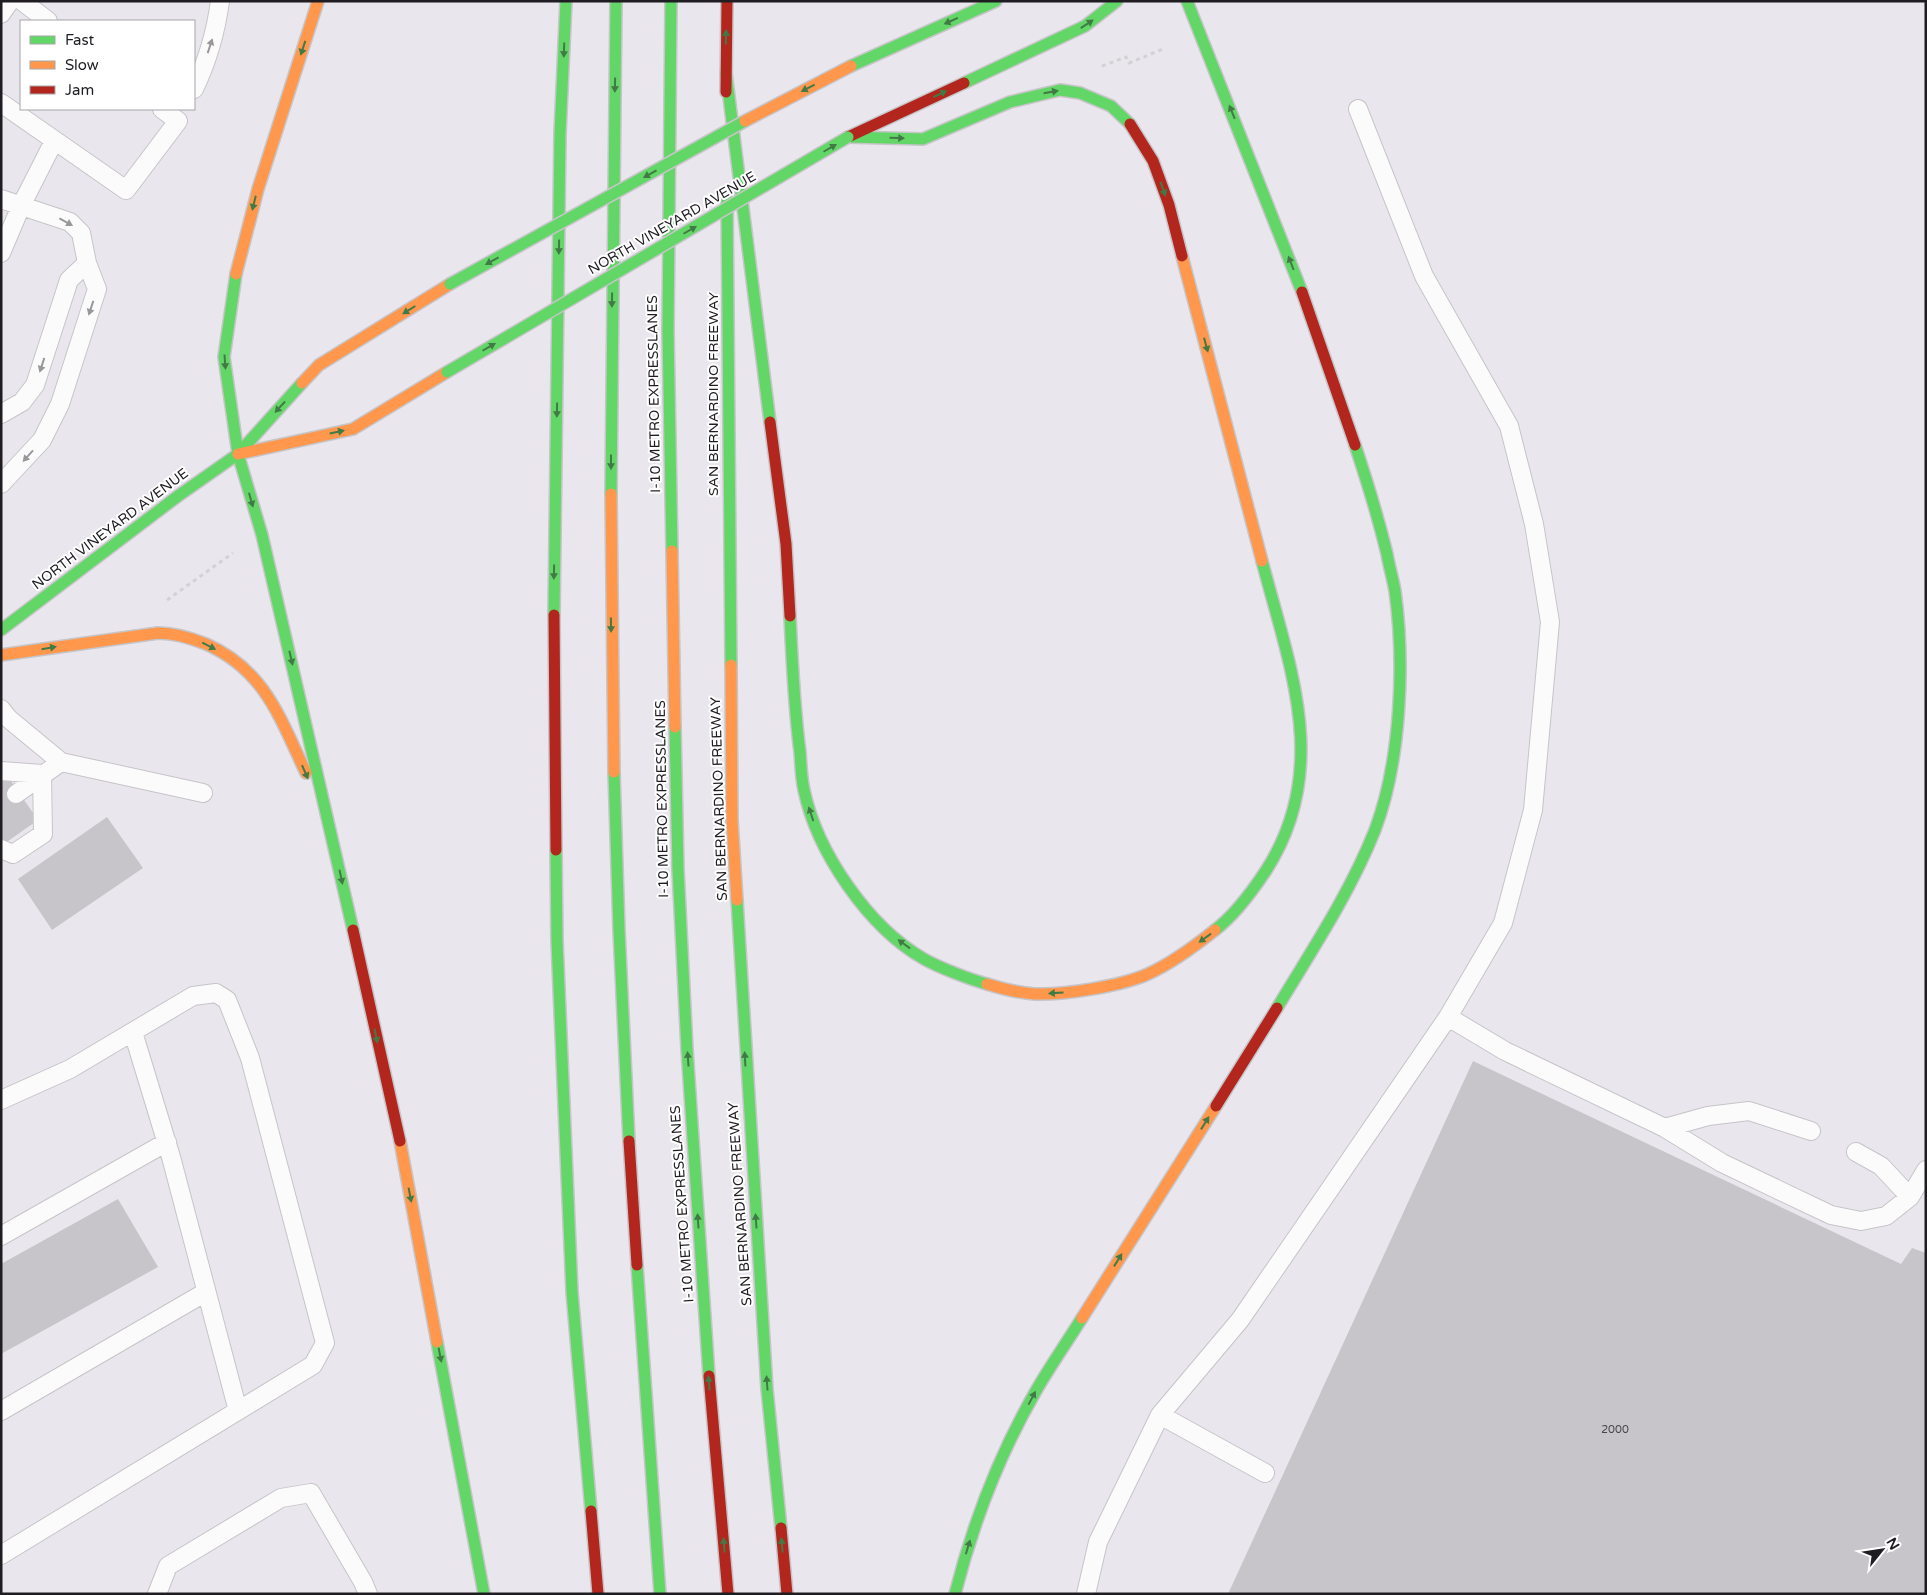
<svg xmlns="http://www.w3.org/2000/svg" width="1927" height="1595" viewBox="0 0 1927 1595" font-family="'Varela Round',sans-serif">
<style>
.building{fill:#c7c5ca}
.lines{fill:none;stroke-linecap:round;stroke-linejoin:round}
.lane-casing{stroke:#c6c4c8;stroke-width:20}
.fast-casing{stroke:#c6c5c8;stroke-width:14}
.slow-casing{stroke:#c6c5c8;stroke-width:14}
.jam-casing{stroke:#c6c5c8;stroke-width:14}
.path{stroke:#d2d2d4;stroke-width:3;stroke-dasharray:4 4;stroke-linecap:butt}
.lane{stroke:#fcfbfc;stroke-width:18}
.fast{stroke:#63d668;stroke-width:11}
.slow{stroke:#ff974d;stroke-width:11}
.jam{stroke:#b3261e;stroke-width:11}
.fast-bridge-casing{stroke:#c6c5c8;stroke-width:14;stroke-linecap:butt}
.slow-bridge-casing{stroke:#c6c5c8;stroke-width:14;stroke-linecap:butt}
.fast-bridge{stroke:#63d668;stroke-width:11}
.slow-bridge{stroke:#ff974d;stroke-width:11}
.oneway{fill:#417a45}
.oneway2{fill:#99979a}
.labels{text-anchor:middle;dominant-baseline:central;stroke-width:4;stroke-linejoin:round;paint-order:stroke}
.number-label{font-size:11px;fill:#49474c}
.street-label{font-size:14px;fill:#1f1d22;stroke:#fff}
</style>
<rect width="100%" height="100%" fill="#e9e7ed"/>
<path class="building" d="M1 767 38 820 1 846Z
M107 817 143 868 52 930 18 879Z
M1473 1061 1901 1264 1912 1248 1926 1253V1594H1228Z
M118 1199 158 1267 1 1354V1264Z"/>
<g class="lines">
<defs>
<path id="lane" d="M22 1 48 21
M1 14 10 1
M194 89C207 62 216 31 220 1
M1 103 126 190 178 121 162 109
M1358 109 1424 276 1509 426 1534 524 1550 622 1533 810 1503 923 1448 1017 1505 1051 1665 1128 1708 1116 1749 1111 1811 1131
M1 199 70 222 81 233 87 263 69 280 35 385 22 402 1 414
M1 253 21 206 54 141
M1 484 42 440 60 404 97 289 87 263
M1 709 9 719 61 762 16 794
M61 762 203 793
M1 771 42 774 43 834 13 854 1 849
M133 1032 171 1157 238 1411
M1 1100 70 1069 193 996 216 993 227 1000 250 1058 325 1343 313 1365 1 1555
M1665 1128 1722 1163 1831 1215 1861 1221 1886 1216 1910 1197
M1856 1152 1881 1166 1910 1197 1926 1170
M1 1236 167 1142
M1 1411 206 1292
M1160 1415 1265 1473
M157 1594 168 1566 281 1498 311 1493 363 1582 368 1594
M1086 1594 1098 1542 1160 1415 1240 1320 1448 1017"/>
<path id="fast" d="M671 1 668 331 672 551
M1187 1 1302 292
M851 66 996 1
M726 73 770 422
M964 83 1085 26 1117 1
M848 137 923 139 1010 102 1060 90 1080 93 1111 106 1130 124
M727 200 731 665
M236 274 224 357 238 454 262 535 353 930
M611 494 616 1
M554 615 560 134 566 1
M790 616C792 661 794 707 800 752 801 764 801 777 804 790 817 852 868 927 924 959 940 968 969 979 987 984
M1 630 178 496 238 454 302 383
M675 727 678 869 687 1049 709 1376
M614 772 619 930 629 1141
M556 850 557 941 572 1292 591 1511
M737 900 767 1389 781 1528
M1215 930C1235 915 1251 893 1265 872 1332 770 1290 668 1262 561
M1277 1008C1312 950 1350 893 1375 830 1401 761 1405 663 1395 591 1393 579 1389 566 1387 554 1378 517 1367 481 1355 445
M637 1265 660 1594
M437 1342 484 1594
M955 1594C973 1523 1000 1453 1037 1389 1051 1365 1067 1342 1082 1318"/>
<path id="slow" d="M1182 256 1262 561
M236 274 258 189 318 1
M302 383 319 365 450 284
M238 454 353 429 447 372
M611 494 614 772
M672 551 675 727
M1 655 158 633C174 633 191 638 206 644 265 670 280 718 306 773
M731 665 732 820 737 900
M987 984C1003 989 1019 993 1035 994 1065 995 1121 986 1148 974 1172 963 1195 946 1215 930
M400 1141 437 1342
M1082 1318 1216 1106"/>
<path id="jam" d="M726 92 727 1
M1130 124 1153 161 1169 205 1182 256
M848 137 964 83
M1302 292 1355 445
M770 422 786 544 790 616
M554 615 556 850
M353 930 400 1141
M1216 1106 1277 1008
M629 1141 637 1265
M709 1376 728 1594
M591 1511 598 1594
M781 1528 787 1594"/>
</defs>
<use href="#lane" class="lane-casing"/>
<use href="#fast" class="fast-casing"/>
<use href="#slow" class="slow-casing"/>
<use href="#jam" class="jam-casing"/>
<path class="path" d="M1102 66 1126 57 1129 63 1163 49
M167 600 233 553"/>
<use href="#lane" class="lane"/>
<use href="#fast" class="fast"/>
<use href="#slow" class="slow"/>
<use href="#jam" class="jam"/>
<defs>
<path id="fast-bridge" d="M450 284 745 121
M447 372 848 137"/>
<path id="slow-bridge" d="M745 121 851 66"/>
</defs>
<use href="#fast-bridge" class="fast-bridge-casing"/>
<use href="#slow-bridge" class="slow-bridge-casing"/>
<use href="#fast-bridge" class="fast-bridge"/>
<use href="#slow-bridge" class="slow-bridge"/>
</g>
<defs><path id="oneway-solid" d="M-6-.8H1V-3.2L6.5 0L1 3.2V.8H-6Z" transform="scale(1.25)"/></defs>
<g class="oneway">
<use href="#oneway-solid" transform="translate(951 21) rotate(156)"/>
<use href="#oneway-solid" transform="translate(1087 24) rotate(-33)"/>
<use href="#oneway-solid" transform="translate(726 37) rotate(-89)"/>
<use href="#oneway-solid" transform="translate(303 48) rotate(108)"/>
<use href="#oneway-solid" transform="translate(564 50) rotate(92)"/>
<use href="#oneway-solid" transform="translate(615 85) rotate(91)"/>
<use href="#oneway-solid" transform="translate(808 88) rotate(153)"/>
<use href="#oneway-solid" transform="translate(1051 92) rotate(-10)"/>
<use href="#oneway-solid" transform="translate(940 94) rotate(-25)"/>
<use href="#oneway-solid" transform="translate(1232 112) rotate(-112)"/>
<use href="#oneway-solid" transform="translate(897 138) rotate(2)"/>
<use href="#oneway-solid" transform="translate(830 148) rotate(-30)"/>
<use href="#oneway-solid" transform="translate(650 174) rotate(151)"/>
<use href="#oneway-solid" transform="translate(1163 189) rotate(70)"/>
<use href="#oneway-solid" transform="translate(254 203) rotate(104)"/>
<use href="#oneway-solid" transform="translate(690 230) rotate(-30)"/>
<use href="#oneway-solid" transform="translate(559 247) rotate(91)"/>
<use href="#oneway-solid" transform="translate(492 261) rotate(151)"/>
<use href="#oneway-solid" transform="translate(1291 263) rotate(-111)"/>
<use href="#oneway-solid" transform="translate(612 300) rotate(91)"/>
<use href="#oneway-solid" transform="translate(409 310) rotate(148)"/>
<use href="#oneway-solid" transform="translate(1206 345) rotate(75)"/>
<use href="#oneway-solid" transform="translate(489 347) rotate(-30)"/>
<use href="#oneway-solid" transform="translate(225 362) rotate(86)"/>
<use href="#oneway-solid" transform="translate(280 407) rotate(133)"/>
<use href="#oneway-solid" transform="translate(557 410) rotate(91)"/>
<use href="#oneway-solid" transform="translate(337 432) rotate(-12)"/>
<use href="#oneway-solid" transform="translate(611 462) rotate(90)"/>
<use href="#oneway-solid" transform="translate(251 500) rotate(74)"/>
<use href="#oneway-solid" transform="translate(554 572) rotate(91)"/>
<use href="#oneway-solid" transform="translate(611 625) rotate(89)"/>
<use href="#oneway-solid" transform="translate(209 646) rotate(27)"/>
<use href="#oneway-solid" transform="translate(49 648) rotate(-10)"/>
<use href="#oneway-solid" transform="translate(291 658) rotate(77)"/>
<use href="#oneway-solid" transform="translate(305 772) rotate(66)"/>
<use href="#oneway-solid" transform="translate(811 814) rotate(-108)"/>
<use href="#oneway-solid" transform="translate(341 877) rotate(78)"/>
<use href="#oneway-solid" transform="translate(1205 938) rotate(144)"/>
<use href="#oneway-solid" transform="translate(904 944) rotate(-144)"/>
<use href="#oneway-solid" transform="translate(1056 993) rotate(177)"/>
<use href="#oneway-solid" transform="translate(376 1036) rotate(78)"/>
<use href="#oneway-solid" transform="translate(688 1059) rotate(-94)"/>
<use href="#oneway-solid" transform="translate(745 1059) rotate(-93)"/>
<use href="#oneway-solid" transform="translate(1205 1123) rotate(-58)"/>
<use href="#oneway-solid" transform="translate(410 1195) rotate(79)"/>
<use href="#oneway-solid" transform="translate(698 1221) rotate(-94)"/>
<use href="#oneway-solid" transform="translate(756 1221) rotate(-94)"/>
<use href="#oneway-solid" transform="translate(1118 1260) rotate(-58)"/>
<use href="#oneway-solid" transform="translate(440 1355) rotate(79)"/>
<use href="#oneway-solid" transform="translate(709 1383) rotate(-95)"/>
<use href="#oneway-solid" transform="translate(767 1383) rotate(-94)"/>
<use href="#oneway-solid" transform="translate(1032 1398) rotate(-62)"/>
<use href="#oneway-solid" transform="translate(724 1545) rotate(-95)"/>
<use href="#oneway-solid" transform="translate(782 1545) rotate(-95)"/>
<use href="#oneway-solid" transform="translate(968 1547) rotate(-73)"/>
</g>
<g class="oneway2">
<use href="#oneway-solid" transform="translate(210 46) rotate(-72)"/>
<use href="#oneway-solid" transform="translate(66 222) rotate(29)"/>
<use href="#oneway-solid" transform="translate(91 308) rotate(108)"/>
<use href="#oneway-solid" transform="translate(42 365) rotate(108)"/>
<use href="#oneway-solid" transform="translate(28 456) rotate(132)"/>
</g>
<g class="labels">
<g class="number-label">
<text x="1615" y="1429">2000</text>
</g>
<g class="street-label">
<text transform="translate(672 223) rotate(-30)">NORTH VINEYARD AVENUE</text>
<text transform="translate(654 394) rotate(-91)">I-10 METRO EXPRESSLANES</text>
<text transform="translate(713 394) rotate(-90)">SAN BERNARDINO FREEWAY</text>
<text transform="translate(110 529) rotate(-37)">NORTH VINEYARD AVENUE</text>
<text transform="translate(662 799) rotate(-91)">I-10 METRO EXPRESSLANES</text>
<text transform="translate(719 799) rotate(-92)">SAN BERNARDINO FREEWAY</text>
<text transform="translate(682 1204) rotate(-94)">I-10 METRO EXPRESSLANES</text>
<text transform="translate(740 1204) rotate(-94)">SAN BERNARDINO FREEWAY</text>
</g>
</g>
<rect width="1927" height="1595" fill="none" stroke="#1f1d22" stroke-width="5"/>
<rect x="20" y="20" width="175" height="90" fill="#ffffff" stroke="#a5a5a7"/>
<rect x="30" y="36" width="25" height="8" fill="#63d668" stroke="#a5a5a7"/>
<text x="65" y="45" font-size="15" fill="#1f1d22">Fast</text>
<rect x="30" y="61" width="25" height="8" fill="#ff974d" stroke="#a5a5a7"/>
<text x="65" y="70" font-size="15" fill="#1f1d22">Slow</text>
<rect x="30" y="86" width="25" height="8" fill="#b3261e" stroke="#a5a5a7"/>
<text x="65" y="95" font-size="15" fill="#1f1d22">Jam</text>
<g transform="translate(1882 1550) rotate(60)" stroke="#ffffff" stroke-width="4" paint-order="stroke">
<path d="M0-4L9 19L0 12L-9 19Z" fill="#1f1d22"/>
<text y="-8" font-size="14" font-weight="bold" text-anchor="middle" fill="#1f1d22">N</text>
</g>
</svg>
